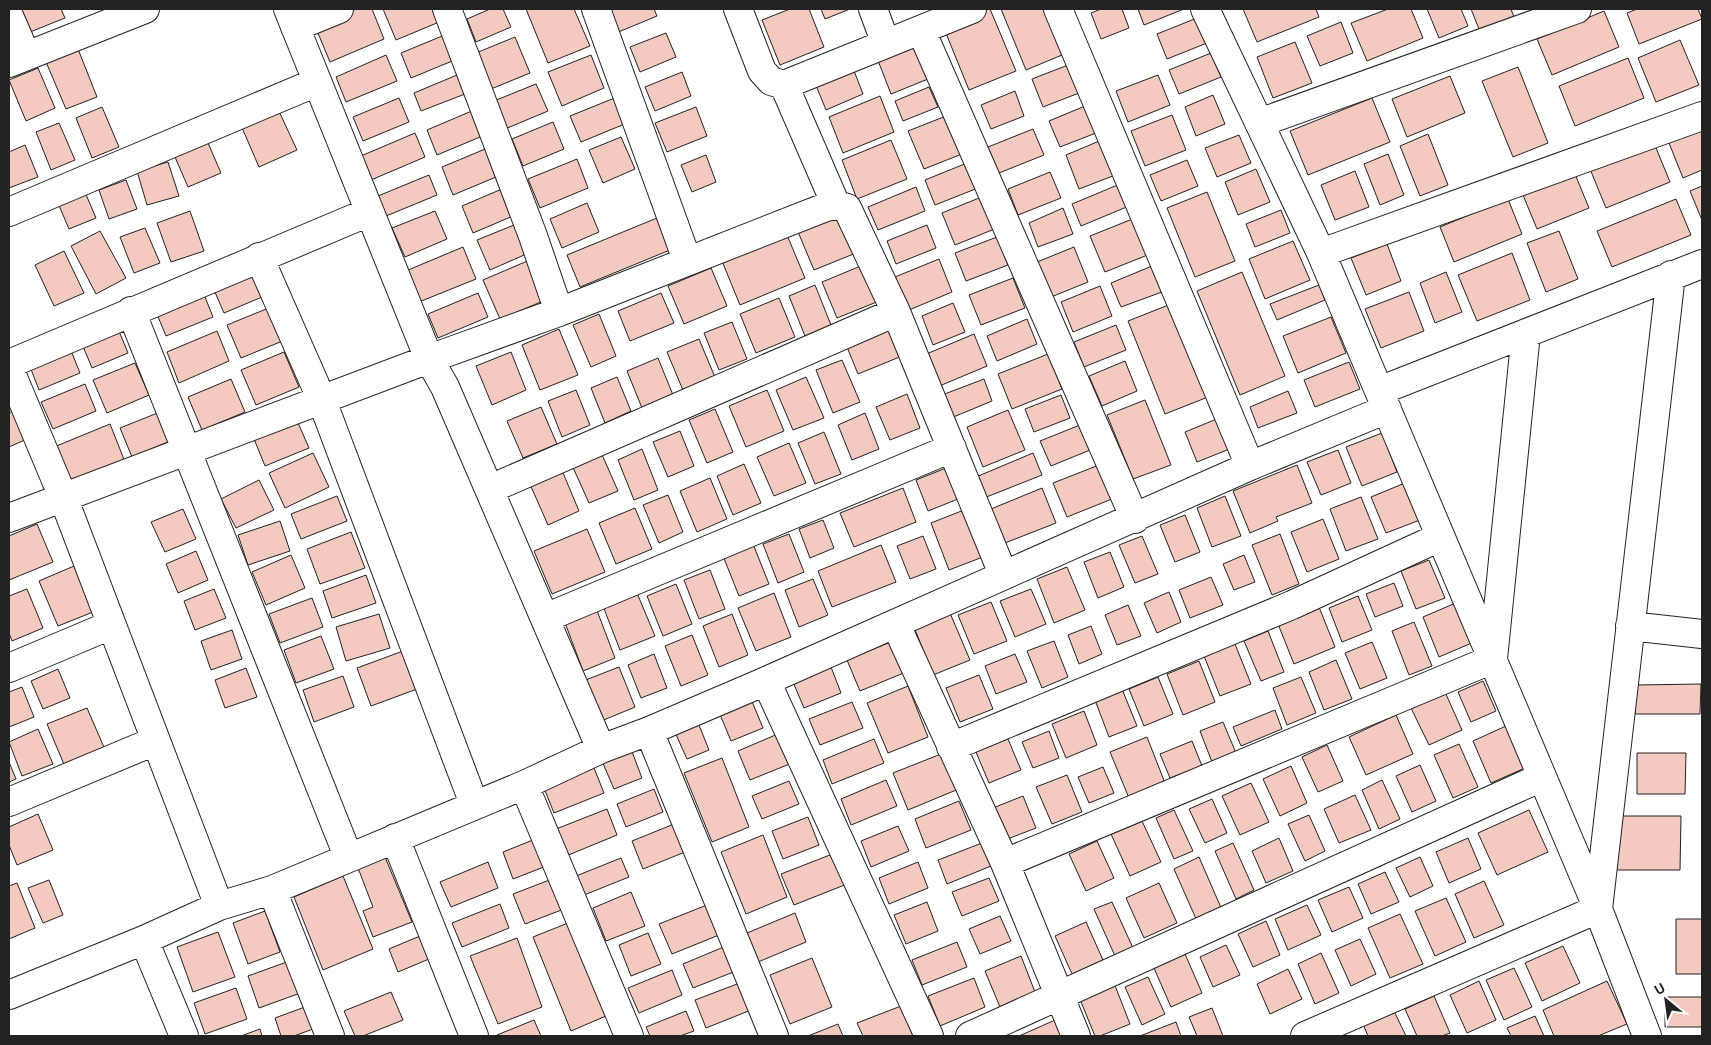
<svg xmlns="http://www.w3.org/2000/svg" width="1711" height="1045" viewBox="0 0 1711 1045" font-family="Ubuntu,sans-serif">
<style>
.building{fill:#f3c9c0;stroke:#222}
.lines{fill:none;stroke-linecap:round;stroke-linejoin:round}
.minor-casing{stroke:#222;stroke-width:30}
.minor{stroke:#fff;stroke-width:28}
</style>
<rect width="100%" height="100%" fill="#fff"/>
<path class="building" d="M20 9H61L65 18 30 32Z
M356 9H372L384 39 330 62 315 26Z
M383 9H439L444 20 396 40Z
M490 9H503L511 27 476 42 467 19Z
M526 9H574L590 46 548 63Z
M606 9H654L657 16 616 33Z
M790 9H809L824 47 780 65 762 20Z
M821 9H850L825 19Z
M986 9H990L1016 71 969 90 943 26Z
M1001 9H1043L1062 55 1026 70Z
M1101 9H1122L1129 28 1101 39 1091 13Z
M1138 9H1184L1144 25Z
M1243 9H1316L1319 17 1257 42Z
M1388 9H1411L1423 38 1367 61 1351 23Z
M1427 9H1461L1468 26 1439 38Z
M1471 9H1511L1515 20 1481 34Z
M1637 9H1698L1702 19 1639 44 1627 13Z
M1604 11 1619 47 1552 75 1537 39Z
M1197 18 1207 43 1167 59 1157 34Z
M1341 22 1353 53 1320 66 1307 36Z
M666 33 676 57 640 72 630 47Z
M447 34 457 59 411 78 401 53Z
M515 37 530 73 491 89 476 53Z
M1680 40 1699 85 1656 102 1638 58Z
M1295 42 1312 83 1273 98 1257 57Z
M914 44 928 79 891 94 877 58Z
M78 49 97 97 66 109 46 62Z
M1211 53 1221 77 1179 94 1169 70Z
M386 55 397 81 346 102 336 77Z
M591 55 604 88 562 106 548 72Z
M1628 58 1644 98 1575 126 1559 86Z
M851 63 863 94 826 110 813 78Z
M1068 65 1079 93 1043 107 1032 79Z
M1518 67 1548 143 1513 157 1482 81Z
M38 68 55 108 26 121 9 80Z
M682 72 691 96 655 111 645 87Z
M457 75 465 94 421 111 414 93Z
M1158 75 1170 105 1128 122 1116 91Z
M1450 76 1465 113 1407 137 1392 99Z
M536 84 548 111 505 129 494 101Z
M929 87 938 107 903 121 895 101Z
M1015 91 1024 116 991 129 981 105Z
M1213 95 1225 124 1196 136 1185 107Z
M880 96 894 132 843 153 829 117Z
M617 97 627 123 581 142 570 116Z
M399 98 409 122 363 141 353 117Z
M1372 98 1390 142 1308 175 1290 131Z
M1085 106 1096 133 1060 147 1049 121Z
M102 107 119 147 92 158 76 118Z
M277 107 297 150 259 167 240 123Z
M696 107 707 136 667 152 655 123Z
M474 110 485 135 437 155 427 130Z
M1172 115 1186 150 1145 166 1131 131Z
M946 116 962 154 924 169 908 131Z
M553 122 564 149 523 166 512 139Z
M59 123 75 160 51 170 36 132Z
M1702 124V170L1683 178 1667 138Z
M1033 129 1044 155 999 173 988 147Z
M415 133 425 157 371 180 361 156Z
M1428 134 1448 185 1420 196 1400 146Z
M1239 135 1251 163 1217 177 1205 148Z
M205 136 221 173 188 187 172 150Z
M621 137 635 169 603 183 589 150Z
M1104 139 1118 174 1079 189 1066 155Z
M891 140 907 179 857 199 842 160Z
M1654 143 1670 182 1606 208 1590 169Z
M25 145 38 177 9 188V152Z
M490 147 501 175 453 195 442 167Z
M1388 154 1404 195 1380 205 1364 164Z
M706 155 716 182 692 192 681 165Z
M577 159 588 188 540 208 528 179Z
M1187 160 1198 186 1161 201 1150 175Z
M972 161 983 186 935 205 925 180Z
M168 162 179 196 147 205 137 171Z
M1256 169 1270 202 1238 215 1225 182Z
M1355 171 1369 207 1335 220 1321 185Z
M1050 172 1061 198 1018 215 1008 189Z
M1575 174 1589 208 1537 229 1523 195Z
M429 175 437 195 386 216 378 196Z
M126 180 137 209 109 219 99 190Z
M1120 184 1129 206 1081 226 1072 204Z
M82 185 96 218 69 229 55 196Z
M509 186 520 213 473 233 462 206Z
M1702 186V220L1690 191Z
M916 187 925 211 878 230 868 207Z
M1207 192 1235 261 1195 277 1167 208Z
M984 196 997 228 955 245 942 213Z
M1508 199 1522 234 1454 262 1440 227Z
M1676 199 1691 235 1612 267 1597 231Z
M587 203 599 232 562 248 550 219Z
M1063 208 1073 234 1038 247 1029 223Z
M838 209 856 253 814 270 796 227Z
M1281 210 1290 233 1255 247 1246 224Z
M190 211 204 251 171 262 157 223Z
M435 211 447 239 405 257 392 228Z
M657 218 670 250 580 287 567 255Z
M1135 218 1150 254 1105 272 1090 236Z
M519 223 531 252 490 270 477 240Z
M927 225 936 248 896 264 887 241Z
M145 228 160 263 134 273 120 237Z
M100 231 126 278 96 294 71 246Z
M1559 231 1578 279 1546 292 1527 243Z
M787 235 805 278 740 305 722 261Z
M997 237 1008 265 966 281 955 253Z
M1293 241 1310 280 1265 299 1249 259Z
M1387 244 1401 281 1366 295 1351 258Z
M463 247 476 279 414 304 401 273Z
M1074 247 1088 282 1051 297 1037 262Z
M64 251 84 293 54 306 35 265Z
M1512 253 1530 300 1477 321 1458 275Z
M532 259 548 299 500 319 483 280Z
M939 259 952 292 909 310 895 277Z
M868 263 884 299 837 318 822 282Z
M1152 266 1162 292 1121 307 1111 283Z
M249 267 262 297 224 313 211 283Z
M711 268 727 306 684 324 668 286Z
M1242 272 1285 376 1240 395 1197 291Z
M1446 272 1462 312 1435 323 1420 283Z
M1013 278 1025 308 981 325 969 295Z
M815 285 831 325 805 336 789 296Z
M1319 285 1325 300 1277 320 1270 304Z
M1100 286 1112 316 1073 332 1061 302Z
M201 287 213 317 166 336 154 307Z
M1409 292 1424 331 1381 348 1365 309Z
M478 293 488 317 438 338 428 314Z
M661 293 674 323 630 341 618 311Z
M779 298 795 337 756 353 740 314Z
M953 303 965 332 933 345 922 316Z
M1171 304 1208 397 1165 414 1128 321Z
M271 307 285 340 241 358 227 325Z
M599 314 616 356 591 367 573 325Z
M1331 317 1346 353 1298 373 1283 336Z
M1027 319 1037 344 997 361 987 336Z
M732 322 747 359 719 370 704 333Z
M116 324 128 353 92 368 80 339Z
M1116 325 1126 350 1084 367 1074 342Z
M559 329 578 375 540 390 522 345Z
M890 329 902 356 858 374 847 347Z
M217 331 229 361 179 383 167 352Z
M974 334 987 366 937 387 924 355Z
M699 339 717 382 685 395 667 352Z
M70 348 80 373 39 390 29 364Z
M284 352 299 387 256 405 241 370Z
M511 352 526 390 492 405 476 366Z
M1048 354 1062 389 1012 409 998 374Z
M658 358 673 395 642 408 627 371Z
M842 360 860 402 833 413 816 370Z
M1125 361 1137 391 1102 406 1089 376Z
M1349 362 1360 389 1315 407 1304 380Z
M135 363 149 395 107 413 93 380Z
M617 377 631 411 605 423 591 388Z
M806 377 824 418 793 430 776 390Z
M231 379 245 412 202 430 188 397Z
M984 379 992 401 951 418 942 395Z
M85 384 96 411 53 429 41 402Z
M576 390 590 425 562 437 548 401Z
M767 390 784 431 746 447 729 406Z
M1288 391 1297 413 1258 428 1250 407Z
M907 394 920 428 890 440 876 407Z
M1061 395 1070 418 1034 432 1025 409Z
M1145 400 1171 465 1133 479 1107 415Z
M541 407 557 444 523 458 507 421Z
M715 409 733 452 707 463 689 420Z
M15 410 27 439 9 447V413Z
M165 410 177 438 132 457 120 428Z
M1008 410 1025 450 983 467 967 427Z
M865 413 879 449 852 460 838 425Z
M295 416 309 448 265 466 252 434Z
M1224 416 1237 446 1197 462 1185 432Z
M110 424 125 462 69 485 54 447Z
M1080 425 1090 450 1051 466 1040 441Z
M680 431 694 466 668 477 653 442Z
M824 432 841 474 815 484 798 443Z
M1382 433 1397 472 1362 486 1346 447Z
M789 443 806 483 774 496 757 457Z
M642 449 658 490 634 500 618 460Z
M600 450 618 491 589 503 571 463Z
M1338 450 1351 483 1321 495 1307 462Z
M313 453 329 487 285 508 269 473Z
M1033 453 1042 475 984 498 976 477Z
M744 464 761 503 733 515 717 476Z
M1099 465 1112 499 1067 517 1053 483Z
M1297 465 1312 503 1276 517 1278 521 1250 533 1233 491Z
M561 468 579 511 548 525 529 482Z
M946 468 958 499 928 511 916 480Z
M710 478 727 519 697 532 680 491Z
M259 480 274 510 236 528 221 499Z
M1405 483 1420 520 1386 533 1371 497Z
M903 488 916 522 854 547 840 513Z
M1042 488 1056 523 1005 543 991 509Z
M668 495 683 532 659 543 643 505Z
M337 496 347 521 301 539 291 514Z
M1225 496 1241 536 1212 547 1197 508Z
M1361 497 1378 539 1346 551 1330 509Z
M635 508 652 549 616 564 599 523Z
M969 508 988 555 949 570 931 523Z
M183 509 196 539 165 552 151 522Z
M1185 515 1200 552 1175 562 1160 525Z
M1323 519 1339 559 1307 572 1291 532Z
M823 520 834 548 810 558 799 529Z
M280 521 290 551 248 565 238 535Z
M37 524 53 562 9 580V536Z
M587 529 605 572 552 594 534 551Z
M351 532 365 568 320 584 307 549Z
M789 534 804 572 778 583 763 544Z
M1280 534 1299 584 1272 595 1252 545Z
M923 536 936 569 910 579 897 546Z
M1142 536 1158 574 1135 583 1119 545Z
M753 544 769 584 739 596 723 556Z
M881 545 896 582 832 607 818 571Z
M196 551 208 580 178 593 166 564Z
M1110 552 1124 587 1098 598 1084 562Z
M291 555 305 588 266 605 252 572Z
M1244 555 1255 582 1234 590 1223 564Z
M1429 560 1445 598 1416 609 1401 571Z
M74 566 93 612 58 626 39 581Z
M1067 567 1085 610 1054 623 1037 579Z
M710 570 725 609 699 619 684 580Z
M366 575 376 603 332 618 323 591Z
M1211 577 1223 605 1190 618 1179 590Z
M813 579 828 615 799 627 785 590Z
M1394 583 1403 606 1375 617 1366 594Z
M676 584 692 624 663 636 647 596Z
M27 589 43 628 12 641 9 633V596Z
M214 589 226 618 195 630 184 601Z
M1031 589 1046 624 1015 637 1000 601Z
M1169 592 1181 622 1157 633 1144 603Z
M637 593 655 636 620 650 603 606Z
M774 593 791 637 756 651 738 608Z
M1358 596 1372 630 1342 642 1329 608Z
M312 598 323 627 280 643 269 614Z
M991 602 1007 641 974 654 958 615Z
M1458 602 1474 642 1439 657 1423 617Z
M1128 605 1141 636 1117 645 1105 615Z
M1319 607 1335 647 1294 664 1278 624Z
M596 608 615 658 583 671 564 620Z
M950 613 970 660 933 675 914 627Z
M379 614 390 648 346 661 336 627Z
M732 614 748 655 719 667 703 626Z
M1414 622 1432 666 1409 675 1392 631Z
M1091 626 1102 654 1079 664 1068 635Z
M232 630 242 659 211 670 201 641Z
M1268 631 1284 672 1261 681 1244 641Z
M692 635 708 675 681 686 665 646Z
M321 636 334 669 296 683 284 650Z
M893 641 906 672 860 691 847 660Z
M1054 641 1068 677 1042 688 1027 651Z
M1372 642 1387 678 1360 689 1345 653Z
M1235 644 1251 684 1220 696 1204 656Z
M403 651 417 689 371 706 357 668Z
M654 654 667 688 641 698 628 665Z
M1015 654 1027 682 996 694 985 666Z
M1336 660 1352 699 1324 710 1309 672Z
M1199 661 1215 702 1183 715 1167 674Z
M619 667 635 707 599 722 583 681Z
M831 667 841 693 804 708 793 682Z
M246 668 257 697 225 708 215 680Z
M58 669 70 698 43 709 31 681Z
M979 675 993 709 960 722 946 688Z
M343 676 354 707 314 722 303 690Z
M1158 677 1173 714 1144 726 1129 689Z
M1301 677 1316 713 1287 725 1273 688Z
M1483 681 1496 711 1471 722 1458 692Z
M1701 684 1700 714H1635V685Z
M908 686 928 737 888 753 867 703Z
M22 687 34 717 9 727V692Z
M1122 689 1137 726 1109 737 1095 700Z
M1445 692 1462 730 1429 745 1411 708Z
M751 699 763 728 731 741 719 712Z
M852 702 863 728 820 745 809 719Z
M87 708 106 752 66 769 47 724Z
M1275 710 1282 729 1241 746 1233 727Z
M1084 711 1097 745 1066 758 1052 724Z
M1396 715 1413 754 1366 775 1349 737Z
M697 720 709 750 687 759 674 730Z
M1223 722 1236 753 1212 762 1200 731Z
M1506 726 1525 768 1491 783 1473 741Z
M38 729 53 764 22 776 9 742Z
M1049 731 1059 758 1033 768 1022 742Z
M780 733 792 763 750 780 738 751Z
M1147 737 1165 783 1129 798 1110 752Z
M874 739 884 763 832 784 823 760Z
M1008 739 1021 770 989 783 976 752Z
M1192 741 1202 766 1170 778 1160 754Z
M1459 744 1478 787 1453 798 1434 755Z
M1327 745 1343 781 1318 792 1302 757Z
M631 749 642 778 614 789 602 761Z
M946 752 961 788 908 810 893 773Z
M1637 753H1686L1685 794H1637Z
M722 758 749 827 712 842 684 773Z
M9 762 16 779 9 782Z
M592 763 604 793 554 813 542 783Z
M1420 765 1436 801 1412 812 1396 776Z
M1291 766 1307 803 1280 816 1263 779Z
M1103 767 1114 793 1089 803 1078 777Z
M1067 775 1082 812 1052 824 1036 787Z
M886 780 897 806 851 825 841 799Z
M1382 780 1400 819 1379 829 1362 790Z
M789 781 799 804 762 819 752 796Z
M1251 783 1269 822 1240 835 1222 796Z
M654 789 663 812 626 827 617 804Z
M1355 795 1371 830 1339 843 1324 809Z
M1023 796 1036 828 1005 840 993 808Z
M1212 799 1227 833 1205 843 1189 809Z
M959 801 971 830 926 848 915 819Z
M607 809 617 835 566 856 556 829Z
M1174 810 1193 851 1174 859 1156 818Z
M1529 810 1548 852 1497 875 1478 833Z
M38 814 53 850 17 865 9 845V827Z
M1309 815 1325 851 1305 861 1288 824Z
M1615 816H1681L1680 870H1615Z
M808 817 819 845 783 859 772 831Z
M1142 821 1161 862 1130 876 1111 834Z
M679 822 690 850 643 869 632 841Z
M898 826 909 851 871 867 861 841Z
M763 835 787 897 746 914 721 852Z
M538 838 549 865 513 879 503 852Z
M1279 838 1293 871 1266 883 1252 851Z
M1468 838 1481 869 1449 883 1436 852Z
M1097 841 1114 878 1086 891 1069 854Z
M982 843 991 866 947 884 938 860Z
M1233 843 1254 890 1236 899 1215 851Z
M835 853 847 884 794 905 781 874Z
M385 857 412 922 373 937 363 911 373 907 358 868Z
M1199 857 1222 910 1197 921 1174 869Z
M1420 857 1433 886 1410 897 1396 868Z
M621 858 629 877 584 895 576 876Z
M488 862 498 888 451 907 440 882Z
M918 862 928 888 889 904 879 878Z
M1385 872 1399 902 1371 914 1358 884Z
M343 876 373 949 323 970 294 897Z
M989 878 999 901 962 916 952 892Z
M552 879 564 909 525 924 513 894Z
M49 880 63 915 43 923 28 888Z
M1484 881 1504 925 1474 938 1455 894Z
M17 883 35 928 9 939V886Z
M1159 883 1177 923 1144 938 1126 898Z
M1349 887 1363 918 1332 932 1318 900Z
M631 892 645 926 606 941 593 908Z
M1446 898 1466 942 1435 956 1415 911Z
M927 902 938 931 906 944 894 915Z
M1112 902 1133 948 1115 956 1094 909Z
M712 903 724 933 672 954 659 924Z
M500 904 509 928 462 947 452 923Z
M1307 905 1321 935 1288 950 1275 919Z
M265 911 280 952 248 964 233 923Z
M795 913 806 942 758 962 747 933Z
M1400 914 1423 964 1390 978 1368 928Z
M1000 916 1011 941 980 954 969 929Z
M1676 919H1702V974H1676Z
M1266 921 1280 955 1253 967 1238 934Z
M1086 922 1103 960 1072 974 1055 936Z
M568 923 606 1016 571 1031 533 937Z
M218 932 235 977 193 992 177 947Z
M648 933 661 964 631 976 619 945Z
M420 936 429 959 398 972 389 949Z
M517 938 542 1007 498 1024 470 956Z
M1360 939 1376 974 1351 986 1335 950Z
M957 942 967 967 922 985 912 960Z
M1226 945 1240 975 1213 987 1200 957Z
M726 946 736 971 693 988 683 964Z
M1563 946 1580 983 1542 1001 1525 963Z
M1321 953 1339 993 1315 1004 1298 964Z
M1185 954 1202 993 1171 1007 1154 968Z
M1021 956 1035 992 1000 1007 985 971Z
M812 958 832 1007 790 1024 770 975Z
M295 959 306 991 259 1008 248 976Z
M1514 968 1532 1007 1504 1020 1486 980Z
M1288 969 1302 999 1270 1014 1257 984Z
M672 970 682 995 639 1013 628 988Z
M1148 977 1165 1014 1142 1025 1125 987Z
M974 978 985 1007 940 1026 928 996Z
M745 981 756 1008 706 1028 695 1000Z
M1479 981 1496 1020 1467 1033 1450 995Z
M1607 981 1627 1024 1598 1036H1554L1543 1010Z
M1114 983 1130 1024 1100 1036H1095L1079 997Z
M236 988 247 1019 205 1034 194 1003Z
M391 992 403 1020 363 1036H355L344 1011Z
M1434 996 1450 1033 1442 1036H1417L1405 1009Z
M1665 997H1702V1027H1665Z
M313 1004 321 1026 294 1036H281L275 1018Z
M901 1006 913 1036H863L857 1023Z
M1212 1008 1223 1036H1197L1189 1017Z
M686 1011 694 1031 680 1036H650L646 1027Z
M1394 1011 1406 1036H1368L1363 1024Z
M1535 1016 1544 1036H1511L1507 1028Z
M534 1020 541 1036H497V1035Z
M1055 1020 1062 1036H1019Z
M1176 1022 1181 1036H1140Z
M838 1024 843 1036H808Z
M260 1029 262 1036H241Z"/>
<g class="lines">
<defs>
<path id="minor" d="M288 9 429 359 559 312 826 207 836 205 847 208 896 312 1003 574
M447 9 533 236 559 312
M596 9 687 260
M738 9 762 71 771 81 784 85 972 9
M873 9 886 44
M1058 9 1250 466
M1205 9 1321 253 1379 391
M9 16 26 55
M295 27 339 9
M921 30 1135 519
M9 63 145 9
M784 85 836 205
M1259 123 1577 9
M9 212 317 82
M1321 253 1702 116
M259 257 321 398 474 804
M131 311 348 856
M9 364 369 212
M9 368 63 497 219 906
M490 489 896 312
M9 518 429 359 445 387 601 749
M545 618 952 448
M896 625 1005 863 1076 1036
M1630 626 1702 634
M9 668 111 625
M766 681 929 1036
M649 731 774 1036
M951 747 1292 605 1440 537
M524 785 629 1036
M9 802 155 741
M395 838 474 1036
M1005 863 1493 659 1526 333
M272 890 330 1036
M144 940 184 1036
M9 995 144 940 219 906 272 890 524 785 601 749 649 731 766 681 1250 466 1387 409
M970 1036 1542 777
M1305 1036 1598 909 1671 275
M1647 1036 1598 909 1379 391 1702 264"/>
</defs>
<use href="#minor" class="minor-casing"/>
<use href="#minor" class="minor"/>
</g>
<rect width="1711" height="1045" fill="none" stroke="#222222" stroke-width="20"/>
<g transform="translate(1666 1000) rotate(331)" stroke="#ffffff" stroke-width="4" paint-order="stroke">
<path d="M0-4L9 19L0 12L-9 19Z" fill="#222222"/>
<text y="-8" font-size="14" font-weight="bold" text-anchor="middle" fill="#222222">U</text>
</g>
</svg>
